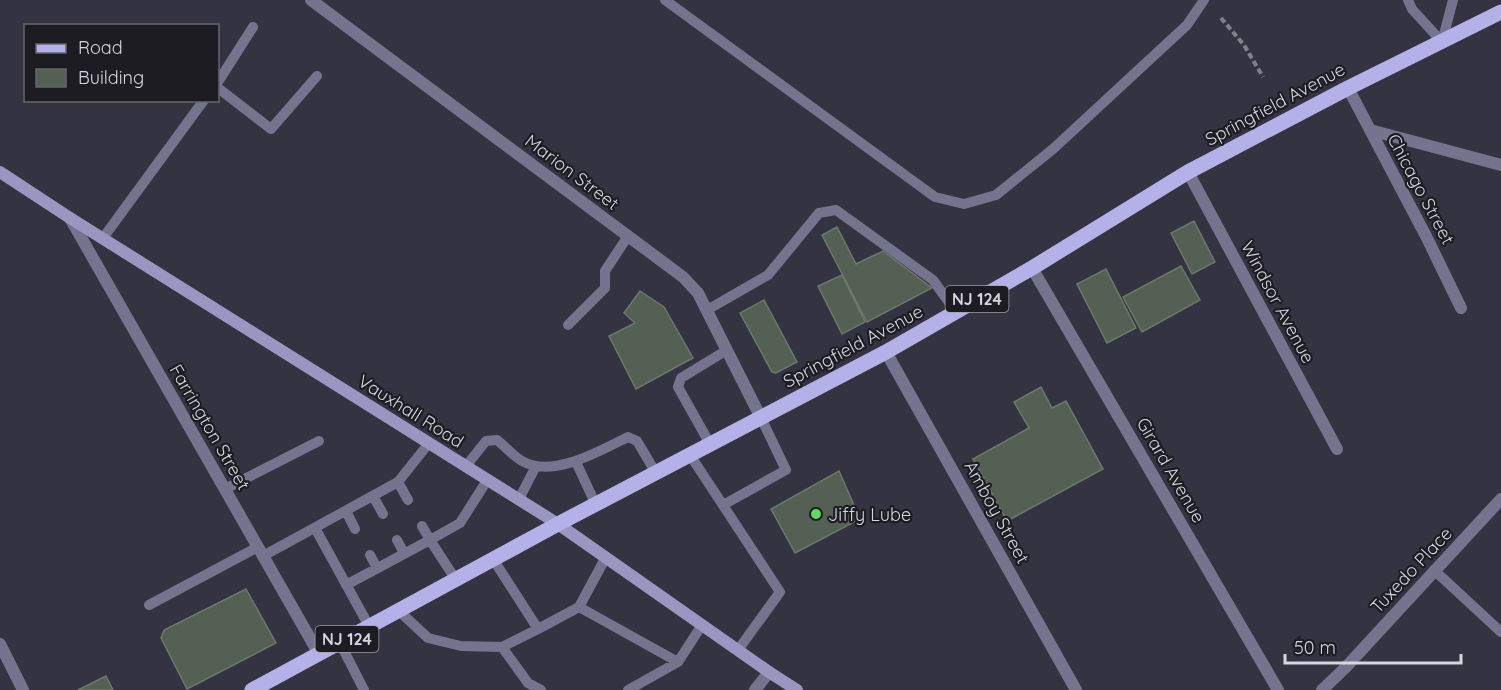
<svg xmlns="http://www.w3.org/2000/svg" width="1501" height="690" viewBox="0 0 1501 690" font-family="Quicksand,sans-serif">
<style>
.building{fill:#556054;stroke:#6d786c;stroke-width:1.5}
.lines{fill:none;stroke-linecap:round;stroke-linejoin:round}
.path{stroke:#80808c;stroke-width:4;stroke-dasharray:6 3;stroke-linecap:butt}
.lane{stroke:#75748f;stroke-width:10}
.street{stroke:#75748f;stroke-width:12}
.secondary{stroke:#9996c1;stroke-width:12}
.primary{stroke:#b4b1e8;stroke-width:15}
.poi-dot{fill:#66d466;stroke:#1c1c22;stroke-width:2}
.labels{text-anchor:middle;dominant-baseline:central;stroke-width:4.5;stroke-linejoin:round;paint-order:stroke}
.shield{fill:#1c1c22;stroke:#9e9ea6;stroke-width:1.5}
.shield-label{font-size:16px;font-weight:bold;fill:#d6d6df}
.street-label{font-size:18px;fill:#d6d6df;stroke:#1c1c22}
.poi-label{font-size:18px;fill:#d6d6df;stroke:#1c1c22;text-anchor:start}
</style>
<rect width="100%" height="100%" fill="#343341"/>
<path class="building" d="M1194 221 1215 262 1192 274 1171 233Z
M837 227 856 264 883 251 932 288 867 322 822 235Z
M1181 266 1200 300 1142 332 1123 297Z
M1106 269 1136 328 1107 343 1077 284Z
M842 275 865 322 842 334 818 286Z
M640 291 664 307 693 358 636 389 609 336 635 323 624 313Z
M764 300 797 362 776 373 772 372 740 313Z
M1041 387 1052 408 1066 401 1103 469 1007 521 973 459 1029 428 1014 402Z
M839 471 860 519 795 553 771 509Z
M246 589 276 643 187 689 161 638 164 630Z
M106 676 113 690H78Z"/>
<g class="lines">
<path class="path" d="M1221 18 1244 45 1263 77"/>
<path class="lane" d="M665 0 935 197 964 204 996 195 1053 149 1187 25 1204 0
M1408 0 1412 9 1442 42
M1442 42 1453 0
M218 82 253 27
M218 88 271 129 317 76
M103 238 204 100
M707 310 768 275 819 213 836 210 933 280 956 312
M568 325 605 288V271L628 236
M710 444 678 387 681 378 727 350
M690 455 780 592 738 650
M576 462 596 505
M466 466 486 441 497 440C505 446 513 456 522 461 553 479 601 450 628 437L637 441 656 473
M398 482 408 500
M225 489 319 441
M373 496 383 514
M519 499 536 466
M723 505 786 470 761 418
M346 511 355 529
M422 526 430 540 460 523 488 479
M315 528 369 626
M397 540 404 553
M370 555 377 568
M263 556 398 482 429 443
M1434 570 1501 632
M346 585 430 540 456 580
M149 605 258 547
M579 607 678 662
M399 611 428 638 461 646 502 647 538 629 493 559
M538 629 579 607 606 557
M340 643 364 690
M502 647 528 683 541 690
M628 690 678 662 702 625"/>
<path class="street" d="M311 0 683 277 698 293 761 418
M1348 88 1427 238 1461 308
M1370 130 1501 165
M1188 172 1337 449
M70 218 319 654
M1032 268 1278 690
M886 352 1076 690
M0 644 23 690
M755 690 769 672
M1322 690 1346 667 1501 499"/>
<path class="secondary" d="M0 172 70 218 558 524 769 672 797 690"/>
<path class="primary" d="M252 690 558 524 886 352 1032 268 1188 172 1348 88 1501 12"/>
</g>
<circle class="poi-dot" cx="816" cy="514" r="6"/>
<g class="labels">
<g class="shield">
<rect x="945.5" y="286" width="63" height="26" rx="4.5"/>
<rect x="315.5" y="626" width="63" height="26" rx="4.5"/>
</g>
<g class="shield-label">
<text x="977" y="299">NJ 124</text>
<text x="347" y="639">NJ 124</text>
</g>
<g class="street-label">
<text transform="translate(1275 104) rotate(-28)">Springfield Avenue</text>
<text transform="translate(572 172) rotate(37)">Marion Street</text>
<text transform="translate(1421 189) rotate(62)">Chicago Street</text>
<text transform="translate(1278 302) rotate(62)">Windsor Avenue</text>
<text transform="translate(853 346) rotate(-28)">Springfield Avenue</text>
<text transform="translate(411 411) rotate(32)">Vauxhall Road</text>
<text transform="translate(210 427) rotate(60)">Farrington Street</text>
<text transform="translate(1171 470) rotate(60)">Girard Avenue</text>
<text transform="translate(997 512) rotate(61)">Amboy Street</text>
<text transform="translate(1411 570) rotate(-47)">Tuxedo Place</text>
</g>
<g class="poi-label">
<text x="828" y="514">Jiffy Lube</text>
</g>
</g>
<rect x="24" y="24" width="195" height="78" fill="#1c1c22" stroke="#66666e" stroke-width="1.5"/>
<rect x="36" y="44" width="30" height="9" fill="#b4b1e8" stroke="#66666e" stroke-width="1.5"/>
<text x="78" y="54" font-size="18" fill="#d6d6df">Road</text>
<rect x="36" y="69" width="30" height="18" fill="#556054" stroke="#66666e" stroke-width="1.5"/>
<text x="78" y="84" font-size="18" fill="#d6d6df">Building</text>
<path d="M1285 654v9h176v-9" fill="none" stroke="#d6d6df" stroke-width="3"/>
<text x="1294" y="654" font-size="18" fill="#d6d6df" stroke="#1c1c22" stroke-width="4.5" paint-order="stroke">50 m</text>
</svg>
